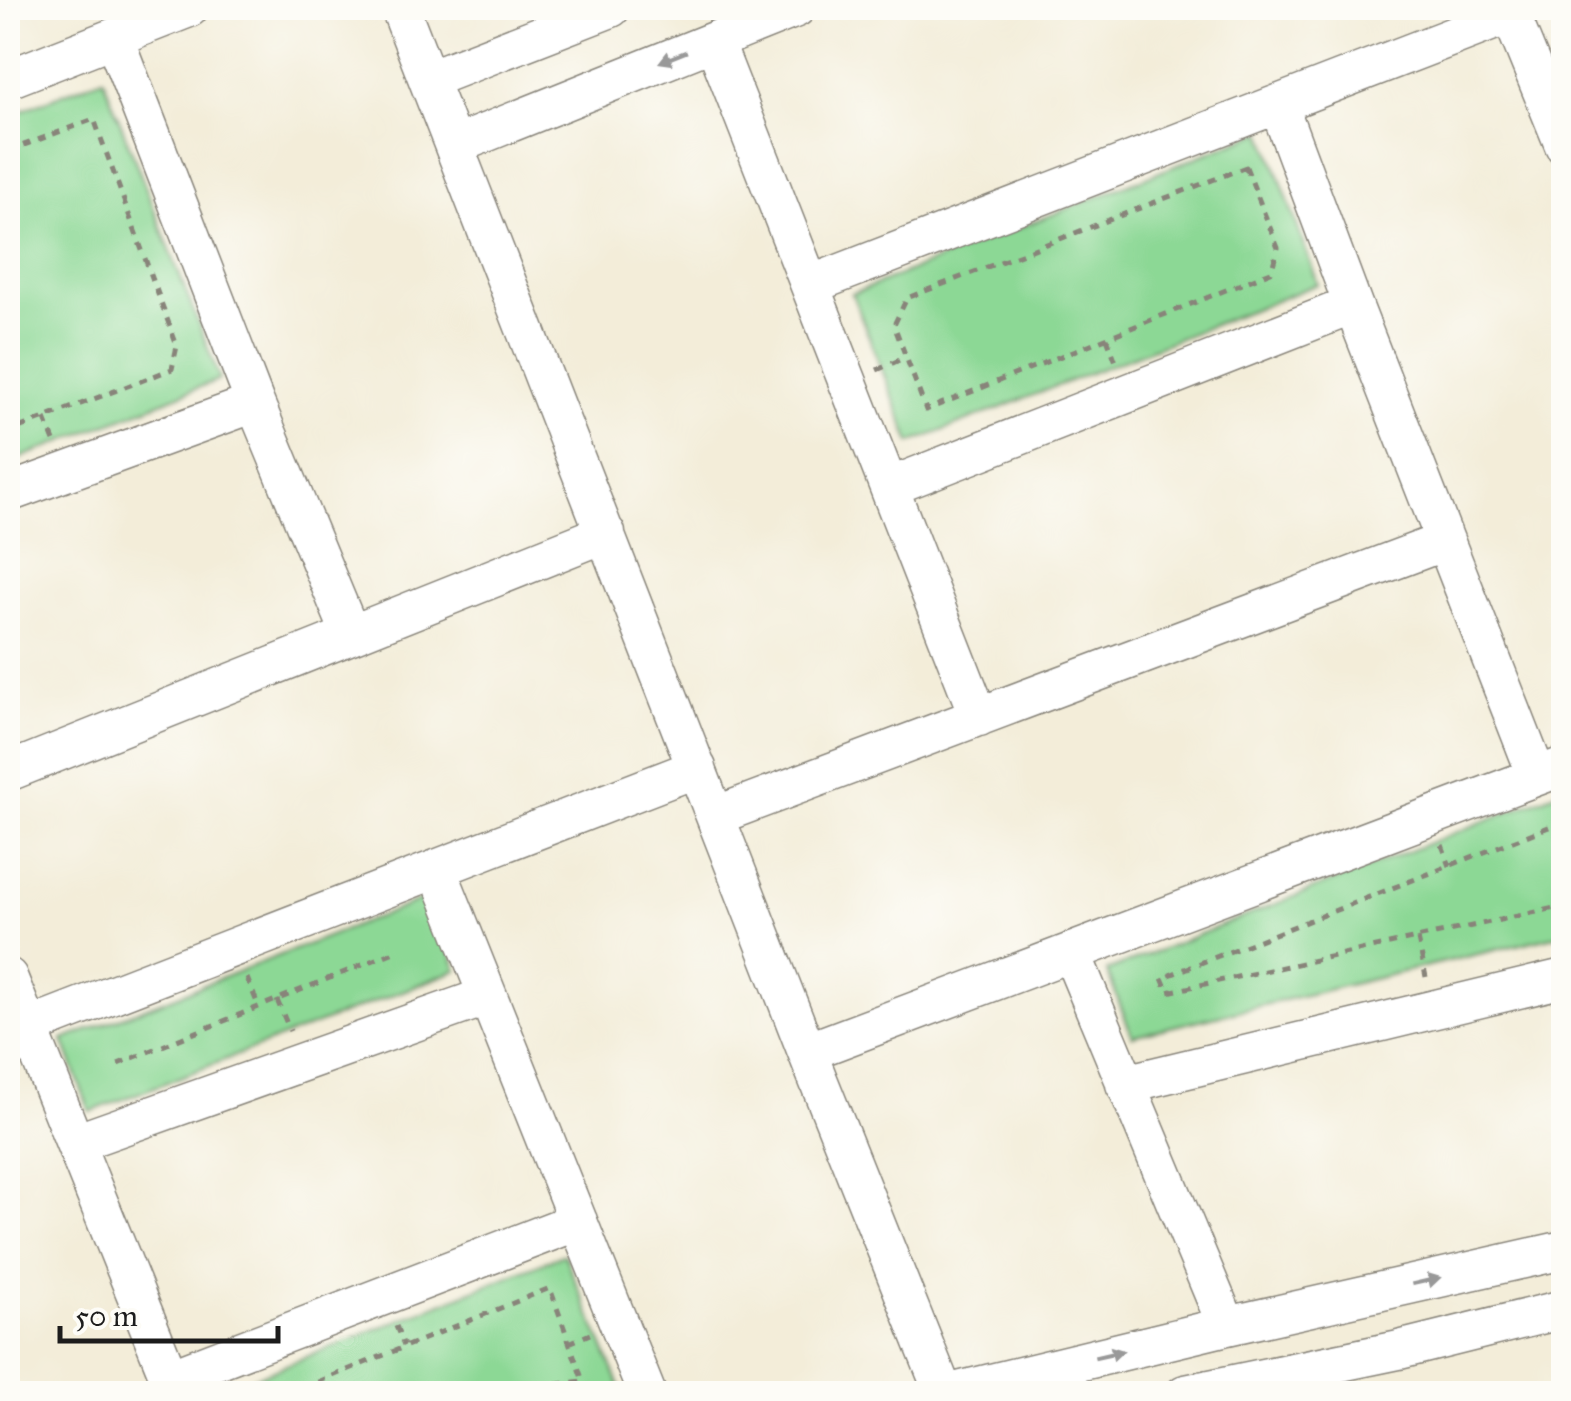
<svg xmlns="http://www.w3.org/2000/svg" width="1571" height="1401" viewBox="0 0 1571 1401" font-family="'IM FELL Great Primer',serif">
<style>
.green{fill:#8cd895;stroke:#547a58;stroke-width:2.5}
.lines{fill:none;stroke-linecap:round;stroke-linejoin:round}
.minor-casing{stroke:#88847a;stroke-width:41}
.path{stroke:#88847a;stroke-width:5;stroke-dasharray:8 8;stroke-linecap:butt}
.minor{stroke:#fff;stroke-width:38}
.oneway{fill:#999}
</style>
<rect width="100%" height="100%" fill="#fdfcf7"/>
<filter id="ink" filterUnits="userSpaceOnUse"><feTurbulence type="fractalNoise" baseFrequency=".01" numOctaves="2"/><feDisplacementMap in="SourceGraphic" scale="20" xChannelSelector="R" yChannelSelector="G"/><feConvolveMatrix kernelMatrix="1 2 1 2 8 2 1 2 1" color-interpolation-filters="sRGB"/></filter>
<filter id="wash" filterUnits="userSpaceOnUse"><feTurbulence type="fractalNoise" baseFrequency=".0048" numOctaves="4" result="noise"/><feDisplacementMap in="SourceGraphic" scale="40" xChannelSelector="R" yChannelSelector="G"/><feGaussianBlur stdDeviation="2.25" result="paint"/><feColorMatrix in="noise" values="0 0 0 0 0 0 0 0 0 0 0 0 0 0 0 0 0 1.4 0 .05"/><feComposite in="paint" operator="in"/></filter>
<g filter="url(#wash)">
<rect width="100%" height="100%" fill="#f3edd9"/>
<path class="green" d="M103 78 220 379 8 463V116Z
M1263 131 1318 284 911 443 852 294Z
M1563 790V934L1132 1036 1107 971Z
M429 897 457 970 90 1112 63 1040Z
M564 1254 623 1393H216Z"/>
</g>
<g filter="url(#ink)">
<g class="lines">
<defs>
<path id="minor" d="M400 8 807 1052 944 1394
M1508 8 1564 145
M114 38 255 403 351 635
M714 41 979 717
M8 79 189 8
M429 79 611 8
M1278 104 1353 305 1537 776
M455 145 796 8
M810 285 1511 14
M889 487 1353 305
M8 493 255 403
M8 772 606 533
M715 816 1445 541
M437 869 647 1394
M1071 952 1227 1326
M8 977 176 1394
M28 1027 697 768
M807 1052 1564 766
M1125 1084 1564 978
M75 1143 488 996
M170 1378 578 1221
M946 1394 1227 1326 1564 1250
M1185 1394 1399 1350 1564 1309"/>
</defs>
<use href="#minor" class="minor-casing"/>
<path class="path" d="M8 151 94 119 177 346 172 369 8 432
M1246 167 1278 248 1271 272 926 410 894 325 907 298Z
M1107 338 1116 362
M877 370 906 357
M45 419 54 441
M1564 821 1162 978 1168 992 1564 906
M1442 845 1450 866
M1418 939 1426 977
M247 978 259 1007
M277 1000 290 1031
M118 1064 399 950
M396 1326 404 1346
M569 1343 590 1334
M288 1394 550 1288 583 1381 470 1394"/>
<use href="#minor" class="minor"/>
</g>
<defs><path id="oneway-solid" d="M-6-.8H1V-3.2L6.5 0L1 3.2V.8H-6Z" transform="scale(2.5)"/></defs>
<g class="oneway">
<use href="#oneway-solid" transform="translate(673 57) rotate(158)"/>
<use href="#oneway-solid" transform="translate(1426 1281) rotate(-13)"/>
<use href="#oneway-solid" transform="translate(1109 1354) rotate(-13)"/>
</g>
</g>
<rect width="1571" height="1401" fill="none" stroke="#fdfcf7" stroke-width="40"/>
<path d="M60 1326v15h218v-15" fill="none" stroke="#1c1c1c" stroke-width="5"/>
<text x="75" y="1326" font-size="30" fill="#1c1c1c" stroke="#fdfcf7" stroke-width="8" paint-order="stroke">50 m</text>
</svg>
